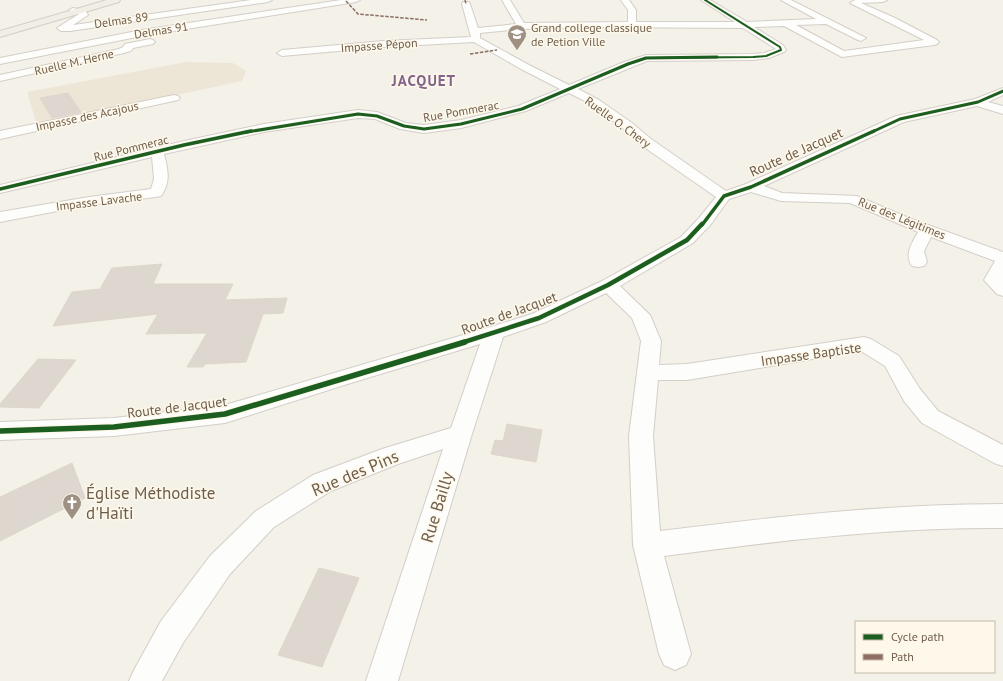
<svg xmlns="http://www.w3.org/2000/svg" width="1003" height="681" viewBox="0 0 1003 681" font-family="'PT Sans',sans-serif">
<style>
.residential{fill:#ede6d7}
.building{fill:#ddd7cf;stroke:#ddd6cc}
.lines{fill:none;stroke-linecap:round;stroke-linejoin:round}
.street-casing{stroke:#d3cec7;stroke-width:2}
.primary-casing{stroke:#d3cdc6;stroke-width:2}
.street{fill:#fdfdfc;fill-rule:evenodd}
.primary{fill:#f1eee5;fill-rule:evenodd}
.quiet{stroke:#8d6e63;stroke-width:1.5;stroke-dasharray:3.5 1.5;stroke-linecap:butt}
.cycleway-far4-casing{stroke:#fdf8ea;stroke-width:3}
.cycleway-far3-casing{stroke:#fdf8ea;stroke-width:4.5}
.cycleway-far2-casing{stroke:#fdf8ea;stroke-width:5.5}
.cycleway-far1-casing{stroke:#fdf8ea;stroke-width:6}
.cycleway-casing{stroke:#fdf8ea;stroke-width:8}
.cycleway-far4{stroke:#1b5e20;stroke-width:2}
.cycleway-far3{stroke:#1b5e20;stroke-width:3}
.cycleway-far2{stroke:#1b5e20;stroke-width:3.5}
.cycleway-far1{stroke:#1b5e20;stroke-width:4.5}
.cycleway{stroke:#1b5e20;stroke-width:5.5}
.labels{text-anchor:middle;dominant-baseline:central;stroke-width:3;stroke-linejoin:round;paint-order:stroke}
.far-street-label{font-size:12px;fill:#6f5d4c;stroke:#fdf8ea}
.far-poi-label{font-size:12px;fill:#6f5d4c;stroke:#fdf8ea;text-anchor:start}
.street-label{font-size:14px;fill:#6f5d4c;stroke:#fdf8ea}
.far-district-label{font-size:15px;font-weight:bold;letter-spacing:1px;fill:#83658c;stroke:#fdf8ea}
.near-street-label{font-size:17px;fill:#6f5d4c;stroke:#fdf8ea}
.near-poi-label{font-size:17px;fill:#6f5d4c;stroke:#fdf8ea;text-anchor:start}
</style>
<rect width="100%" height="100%" fill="#f4f1e9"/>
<path class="residential" d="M186 62 233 63 246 71 242 81 37 125 27 92Z"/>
<path class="building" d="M68 93 81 112 52 118 40 98Z
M162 264 153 284H233L225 300 287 298 283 313 263 314 246 362 205 364 203 367H187L207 333 146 334 158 314 53 326 72 292 100 289 112 268Z
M38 359 76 360 39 408 0 407V404Z
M507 424 542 430 536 462 491 454 495 440 503 441Z
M72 463 85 498 0 541V497Z
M319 568 359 578 322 667 278 655Z"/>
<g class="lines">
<defs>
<path id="street" d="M251 0H272L268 2 70 31H61L57 28 79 14 69 10 73 8 86 11 88 15 73 25Z
M341 0H360L356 2 142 36 0 64V58L142 30Z
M502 0H510L524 23 628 22V10L621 0H629L636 10V22H735L701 0H710L747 22 816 19 781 0H791L866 38 861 41 858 40 826 24 796 25 844 51 924 40 850 3 855 0H887L883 2 861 3 895 18 937 40 939 42 937 44 934 45 842 57 784 26 754 27 783 45 786 50 784 52 769 58 753 60 647 61 578 89 599 100 632 123 651 139 726 191 746 184 896 116 975 99 1003 88V95L988 102 1003 106V114L977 106 904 122 764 186 782 193 857 196 909 218 1003 252V296L997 294 984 280 995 261 931 237 924 251 927 262 924 266 918 267 912 266C904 254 912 243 918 232L850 203 781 201 751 192 729 199 711 224 693 243 620 286 650 315 661 341 659 365 687 364 864 337 871 339 899 356 920 389 938 411 1003 445V466L994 463 922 423 904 401 885 366 861 351 687 380H658L653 436 660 531C774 517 888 504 1003 504V528C889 527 777 541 664 556L691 654 686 665 675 670 664 665 659 654 633 545 629 436 641 341 632 318 606 293 546 322 503 337 472 434 398 681H366L443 449 398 464 331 491 274 527 230 574 183 643 162 681H129L134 670 161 621 210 556 256 511 313 475 382 449 451 428 480 344 354 382 225 423 114 436 0 440V422L114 418 225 405 487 328 532 314 602 281 681 237 699 218 716 197 641 145 624 129 591 104 569 93 526 111 461 128 424 133 400 129 375 119 358 118 264 132 164 154C168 170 171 182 161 196L156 197 89 205 0 222V212L89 197 151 189 154 179 152 157 0 193V185L184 141 264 124 358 110 377 112 406 123 424 125 461 120 518 106 560 89 521 69 474 42 383 47 282 56 277 53 282 50 383 41 471 37 462 4 463 2H469L470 4 478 28 516 24ZM588 27 743 28 776 49 764 53 753 54 646 55 624 62 569 85 529 65 480 38V33L521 29Z
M150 39 153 40 155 42 153 44 133 48 131 51 124 53 0 81V75L119 49 123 47 125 44Z
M174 95 178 96 180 98 178 100 0 139V131Z"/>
<path id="primary" d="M107 0H120L119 2 0 37V31Z"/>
</defs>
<use href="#street" class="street-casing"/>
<use href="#primary" class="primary-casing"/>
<use href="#street" class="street"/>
<use href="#primary" class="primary"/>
<path class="quiet" d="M465 0 466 4
M346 1 358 14 427 20
M470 54 497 50"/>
<defs>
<path id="cycleway-far4" d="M645 58 753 57 766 56 781 50 780 47 705 0"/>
<path id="cycleway-far3" d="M247 132 358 114 377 116 404 126 424 129 461 124 522 109 628 64 646 58 717 57
M872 132 900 119 978 102 1003 91"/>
<path id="cycleway-far2" d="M0 189 184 145 251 131
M702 225 724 196 751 187 874 131"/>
<path id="cycleway-far1" d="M461 343 539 318 608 285 687 240 702 224"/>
<path id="cycleway" d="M0 431 114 427 225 414 465 342"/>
</defs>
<use href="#cycleway-far4" class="cycleway-far4-casing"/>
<use href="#cycleway-far3" class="cycleway-far3-casing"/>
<use href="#cycleway-far2" class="cycleway-far2-casing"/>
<use href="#cycleway-far1" class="cycleway-far1-casing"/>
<use href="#cycleway" class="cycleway-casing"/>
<use href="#cycleway-far4" class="cycleway-far4"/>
<use href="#cycleway-far3" class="cycleway-far3"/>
<use href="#cycleway-far2" class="cycleway-far2"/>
<use href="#cycleway-far1" class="cycleway-far1"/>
<use href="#cycleway" class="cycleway"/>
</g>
<defs>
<symbol id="school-pin" viewBox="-11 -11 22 30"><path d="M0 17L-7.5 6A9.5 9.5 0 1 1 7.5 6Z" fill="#9e9183" stroke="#fdf8ea"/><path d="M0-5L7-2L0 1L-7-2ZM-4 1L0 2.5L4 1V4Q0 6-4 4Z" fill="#fff"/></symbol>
<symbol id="church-pin" viewBox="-11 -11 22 30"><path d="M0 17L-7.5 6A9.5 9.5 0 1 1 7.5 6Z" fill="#9e9183" stroke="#fdf8ea"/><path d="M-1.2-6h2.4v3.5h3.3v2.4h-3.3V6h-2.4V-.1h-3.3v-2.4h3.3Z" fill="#fff"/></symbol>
</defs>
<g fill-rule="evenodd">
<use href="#school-pin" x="506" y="23" width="22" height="30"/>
<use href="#church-pin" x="61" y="492" width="22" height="30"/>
</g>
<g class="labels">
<g class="far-street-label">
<text transform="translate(121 20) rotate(-8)">Delmas 89</text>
<text transform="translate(161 30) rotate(-9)">Delmas 91</text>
<text transform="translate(379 45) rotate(-4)">Impasse Pépon</text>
<text transform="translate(74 62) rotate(-13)">Ruelle M. Herne</text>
<text transform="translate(461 111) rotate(-10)">Rue Pommerac</text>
<text transform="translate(87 116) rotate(-12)">Impasse des Acajous</text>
<text transform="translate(618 122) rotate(36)">Ruelle O. Chery</text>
<text transform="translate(131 148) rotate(-14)">Rue Pommerac</text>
<text transform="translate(99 201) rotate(-7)">Impasse Lavache</text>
<text transform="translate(902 218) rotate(22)">Rue des Légitimes</text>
</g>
<g class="far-poi-label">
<text x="531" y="27">Grand college classique<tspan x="531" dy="14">de Petion Ville</tspan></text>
</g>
<g class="street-label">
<text transform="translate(796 152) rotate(-24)">Route de Jacquet</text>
<text transform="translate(509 313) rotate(-20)">Route de Jacquet</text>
<text transform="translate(811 354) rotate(-8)">Impasse Baptiste</text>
<text transform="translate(177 407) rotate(-7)">Route de Jacquet</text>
</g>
<g class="far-district-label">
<text x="424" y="80">JACQUET</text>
</g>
<g class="near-street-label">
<text transform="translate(355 473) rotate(-23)">Rue des Pins</text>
<text transform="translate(437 507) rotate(-73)">Rue Bailly</text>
</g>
<g class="near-poi-label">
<text x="86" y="493">Église Méthodiste<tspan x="86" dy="20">d'Haïti</tspan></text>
</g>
</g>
<rect x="855" y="621" width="140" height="52" fill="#fdf8ea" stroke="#c4baab"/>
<rect x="863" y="634" width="20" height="6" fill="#1b5e20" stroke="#c4baab"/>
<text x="891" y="641" font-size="12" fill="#6f5d4c">Cycle path</text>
<rect x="863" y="654" width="20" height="6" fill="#8d6e63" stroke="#c4baab"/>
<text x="891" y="661" font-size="12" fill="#6f5d4c">Path</text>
</svg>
